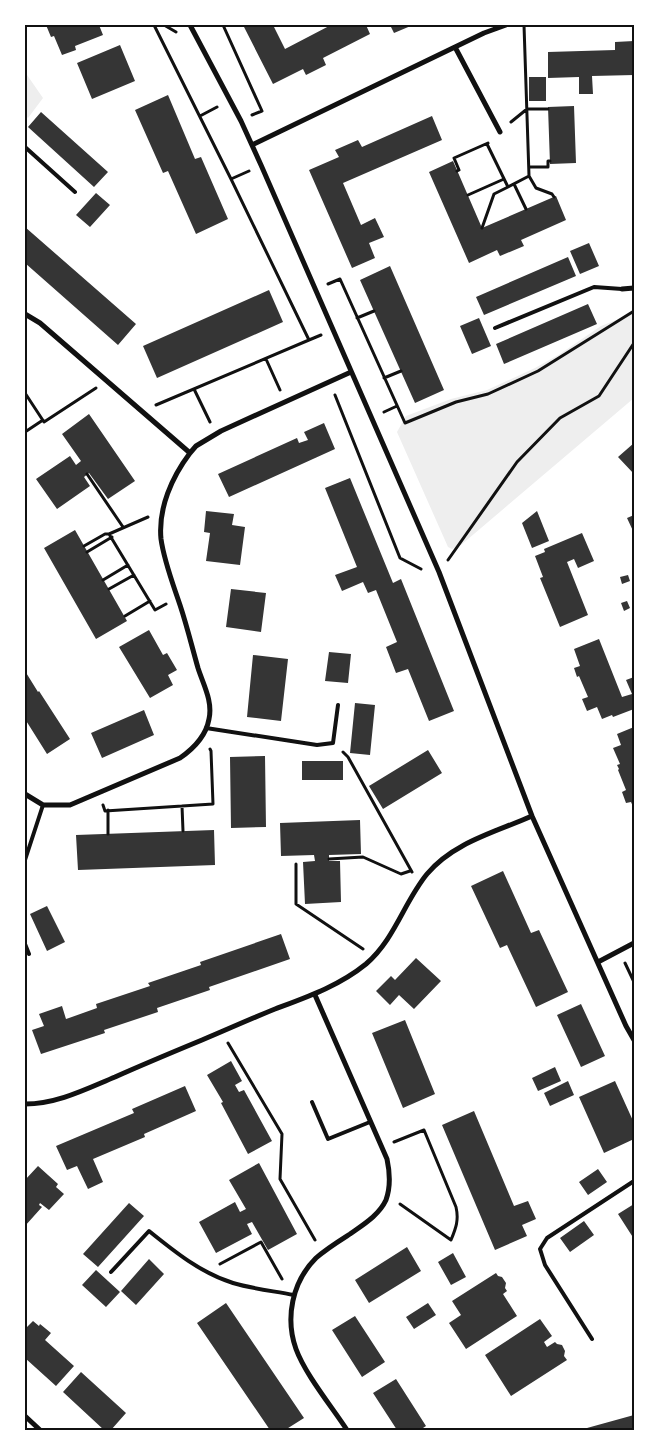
<svg xmlns="http://www.w3.org/2000/svg" width="659" height="1455" viewBox="0 0 659 1455" font-family="Ubuntu,sans-serif">
<style>
.green{fill:#eee}
.building{fill:#353535}
.lines{fill:none;stroke-linecap:round;stroke-linejoin:round}
.path{stroke:#111;stroke-width:3}
.service{stroke:#111;stroke-width:4}
.minor{stroke:#111;stroke-width:5}
.neatline{fill:none;stroke:#111;stroke-width:2}
</style>
<rect width="100%" height="100%" fill="#fff"/>
<path class="green" d="M25 72 43 98 28 118 25 115Z
M634 313V398L461 545 452 549 448 547 397 432 406 416 451 399 487 390 535 368 560 354 601 326Z"/>
<path class="building" d="M46 25H99L103 35 75 46 76 50 62 55 54 36 51 37Z
M243 25H273L285 49 331 25H366L370 34 323 58 326 65 306 75 303 69 273 84Z
M390 25H413L394 33Z
M634 41V75L592 76 593 94H579V77L548 78V52L615 50V42Z
M120 45 135 81 92 99 77 63Z
M529 77H546V101H529Z
M168 95 195 159 201 157 228 219 196 234 168 171 163 173 135 110Z
M574 106 576 163 550 164 548 107Z
M41 112 108 172 94 187 28 127Z
M432 116 442 140 343 183 361 225 375 218 384 237 369 243 375 258 352 268 309 170 339 157 335 150 358 140 362 147Z
M453 161 482 228 556 196 566 220 521 240 524 246 500 256 497 250 469 263 429 172Z
M96 193 110 205 90 227 76 215Z
M25 227 136 324 118 345 25 263Z
M589 243 599 266 580 274 570 251Z
M568 257 576 276 484 315 476 297Z
M390 266 444 390 415 403 360 280Z
M269 290 283 322 157 378 143 346Z
M588 304 597 324 504 364 496 344Z
M479 318 491 346 472 354 460 326Z
M89 414 135 481 108 499 89 473 84 477 90 486 57 509 36 479 70 456 76 465 81 461 62 434Z
M324 423 335 449 229 497 218 474 297 438 299 443 308 440 304 432Z
M634 443V474L618 457Z
M350 478 393 583 401 579 454 711 429 721 408 669 396 673 386 647 397 642 376 590 368 593 363 582 342 591 335 575 357 567 325 488Z
M206 511 234 514 232 525 245 527 240 565 206 561 210 533 204 532Z
M537 511 549 541 532 548 522 523Z
M634 515V533L627 518Z
M75 530 127 621 96 639 44 548Z
M582 533 594 561 578 568 574 559 567 562 588 615 560 627 540 578 543 577 535 556 545 552 544 549Z
M628 575 630 581 622 584 620 577Z
M231 589 266 593 261 632 226 627Z
M627 601 630 608 624 611 621 603Z
M149 630 163 655 167 653 177 670 168 675 173 685 150 698 119 647Z
M599 639 622 697 632 694 626 680 634 677V709L613 717 612 715 602 719 597 707 587 711 582 699 588 697 579 676 577 677 574 668 580 666 574 649Z
M329 652 351 654 348 683 325 681Z
M253 655 288 659 281 721 247 717Z
M25 671 38 692 39 691 70 739 47 754 25 719Z
M355 703 375 705 370 755 350 753Z
M144 710 154 735 102 758 91 733Z
M634 727V809L631 802 626 803 622 792 626 790 618 770 619 769 617 765 620 764 613 748 621 745 617 734Z
M428 750 442 773 383 809 369 786Z
M265 756 266 827 231 828 230 757Z
M302 761H343V780H302Z
M360 820 361 854 329 855V861H340L341 902 305 904 303 862 315 861 314 855 281 856 280 823Z
M214 830 215 865 78 870 76 835Z
M503 871 531 933 539 930 568 992 536 1007 507 945 500 948 471 886Z
M47 906 65 942 47 951 30 914Z
M281 934 290 959 209 987 210 990 157 1008 158 1012 104 1030 105 1033 41 1054 32 1030 44 1026 39 1014 62 1006 66 1019 69 1018 97 1008 96 1004 150 986 148 983 201 965 200 962Z
M416 958 441 981 414 1009 399 995 390 1005 376 991 391 976 395 980Z
M581 1004 605 1056 581 1067 557 1015Z
M405 1020 435 1094 403 1108 372 1033Z
M231 1061 242 1081 235 1085 239 1092 244 1090 272 1141 248 1154 221 1103 223 1102 207 1075Z
M555 1067 561 1081 538 1091 532 1078Z
M568 1081 574 1095 550 1106 544 1093Z
M615 1081 634 1123V1139L604 1153 579 1097Z
M185 1086 196 1111 144 1134 145 1137 93 1159 103 1182 88 1189 77 1166 67 1170 56 1146 134 1113 132 1109Z
M474 1111 514 1206 528 1201 536 1219 522 1225 527 1236 495 1250 442 1125Z
M259 1163 297 1234 268 1250 252 1222 247 1224 252 1234 216 1253 199 1222 235 1202 240 1212 246 1209 229 1180Z
M38 1166 58 1184 56 1187 64 1194 49 1210 40 1203 39 1205 42 1207 25 1226V1180Z
M598 1169 607 1182 588 1195 579 1182Z
M129 1203 144 1216 98 1267 83 1254Z
M634 1204V1239L618 1214Z
M584 1221 594 1235 570 1252 560 1238Z
M407 1247 421 1271 369 1303 355 1280Z
M453 1253 466 1277 451 1285 438 1262Z
M149 1259 164 1274 136 1305 121 1291Z
M96 1270 120 1292 106 1307 82 1285Z
M496 1273 498 1276 502 1277 506 1283 505 1288 507 1291 503 1294 517 1316 466 1349 449 1323 461 1315 452 1301Z
M226 1303 304 1418 285 1430H270L197 1323Z
M428 1303 436 1315 414 1329 406 1317Z
M355 1316 385 1362 362 1377 332 1330Z
M540 1319 552 1336 544 1342 547 1347 555 1342 557 1344 562 1345 565 1351 564 1356 567 1360 511 1396 485 1355Z
M33 1321 39 1326 40 1324 51 1333 45 1340 74 1366 56 1386 25 1358V1329Z
M81 1372 126 1413 111 1430H104L63 1392Z
M396 1379 426 1426 420 1430H397L373 1393Z
M634 1415V1430H587V1428Z"/>
<g class="lines">
<path class="path" d="M154 25 231 179 309 340 321 335
M164 25 176 32
M223 25 262 111 252 115
M200 116 217 107
M511 122 527 109H548
M487 144 508 187 529 176 524 25
M529 167H548V161H550
M457 171 459 170 454 158 488 143
M529 176 536 188 552 194 554 197
M231 179 249 171
M514 184 526 209
M468 195 504 179
M482 228 494 194 508 187
M328 284 340 279 405 423 456 402 488 394 538 371 634 311
M357 318 374 311
M266 359 280 390
M384 378 401 371
M194 389 210 422
M25 393 44 422 96 388
M335 395 400 558 421 569
M156 405 309 340
M384 412 397 406
M25 432 43 420
M87 474 123 527
M148 517 109 534 155 610 166 604
M84 546 105 534H109
M87 552 112 537
M448 560 517 462 560 418 599 396 634 343
M103 580 128 565
M109 589 134 575
M125 616 150 601
M343 752 348 757 412 872
M103 805 105 811 213 804 211 751 210 749
M182 806 183 831
M108 834V810
M329 859 363 857 401 874 410 871
M296 864V904L363 949
M625 963 634 982
M228 1043 282 1134 280 1179 315 1240
M394 1142 424 1130 456 1207C459 1220 456 1228 451 1240L400 1204
M220 1264 261 1242 282 1279"/>
<path class="service" d="M25 147 75 192
M495 328 594 287 622 289
M206 728 317 745 333 743 338 705
M25 860 43 805
M25 944 29 954
M312 1102 328 1139 370 1122
M111 1272 149 1231C175 1252 201 1273 233 1283 253 1289 274 1291 294 1295
M592 1339 545 1265 540 1249 547 1238 634 1181"/>
<path class="minor" d="M190 25 241 121 261 165 439 572 532 816 626 1026 634 1040
M455 47 500 132
M252 145 484 33 506 25
M622 289 634 288
M25 314 40 323 190 453 196 446 221 431 351 372
M25 794 43 805H70L180 758C193 749 206 736 209 719 213 701 203 684 198 668 192 647 187 626 180 605 173 584 164 561 161 539 158 508 172 477 190 453
M598 962 634 943
M315 995 387 1159C390 1173 391 1186 386 1200 379 1215 364 1224 350 1234 339 1241 326 1249 316 1258 292 1282 285 1318 296 1349 305 1374 332 1407 347 1430
M25 1104C57 1104 86 1089 115 1077 144 1064 173 1052 202 1040 226 1030 250 1019 275 1009 307 997 339 986 366 964 395 939 404 902 427 874 454 842 496 832 532 816
M25 1416 40 1430"/>
</g>
<rect width="659" height="1455" fill="none" stroke="#ffffff" stroke-width="52"/>
<rect x="26" y="26" width="607" height="1403" class="neatline"/>
</svg>
